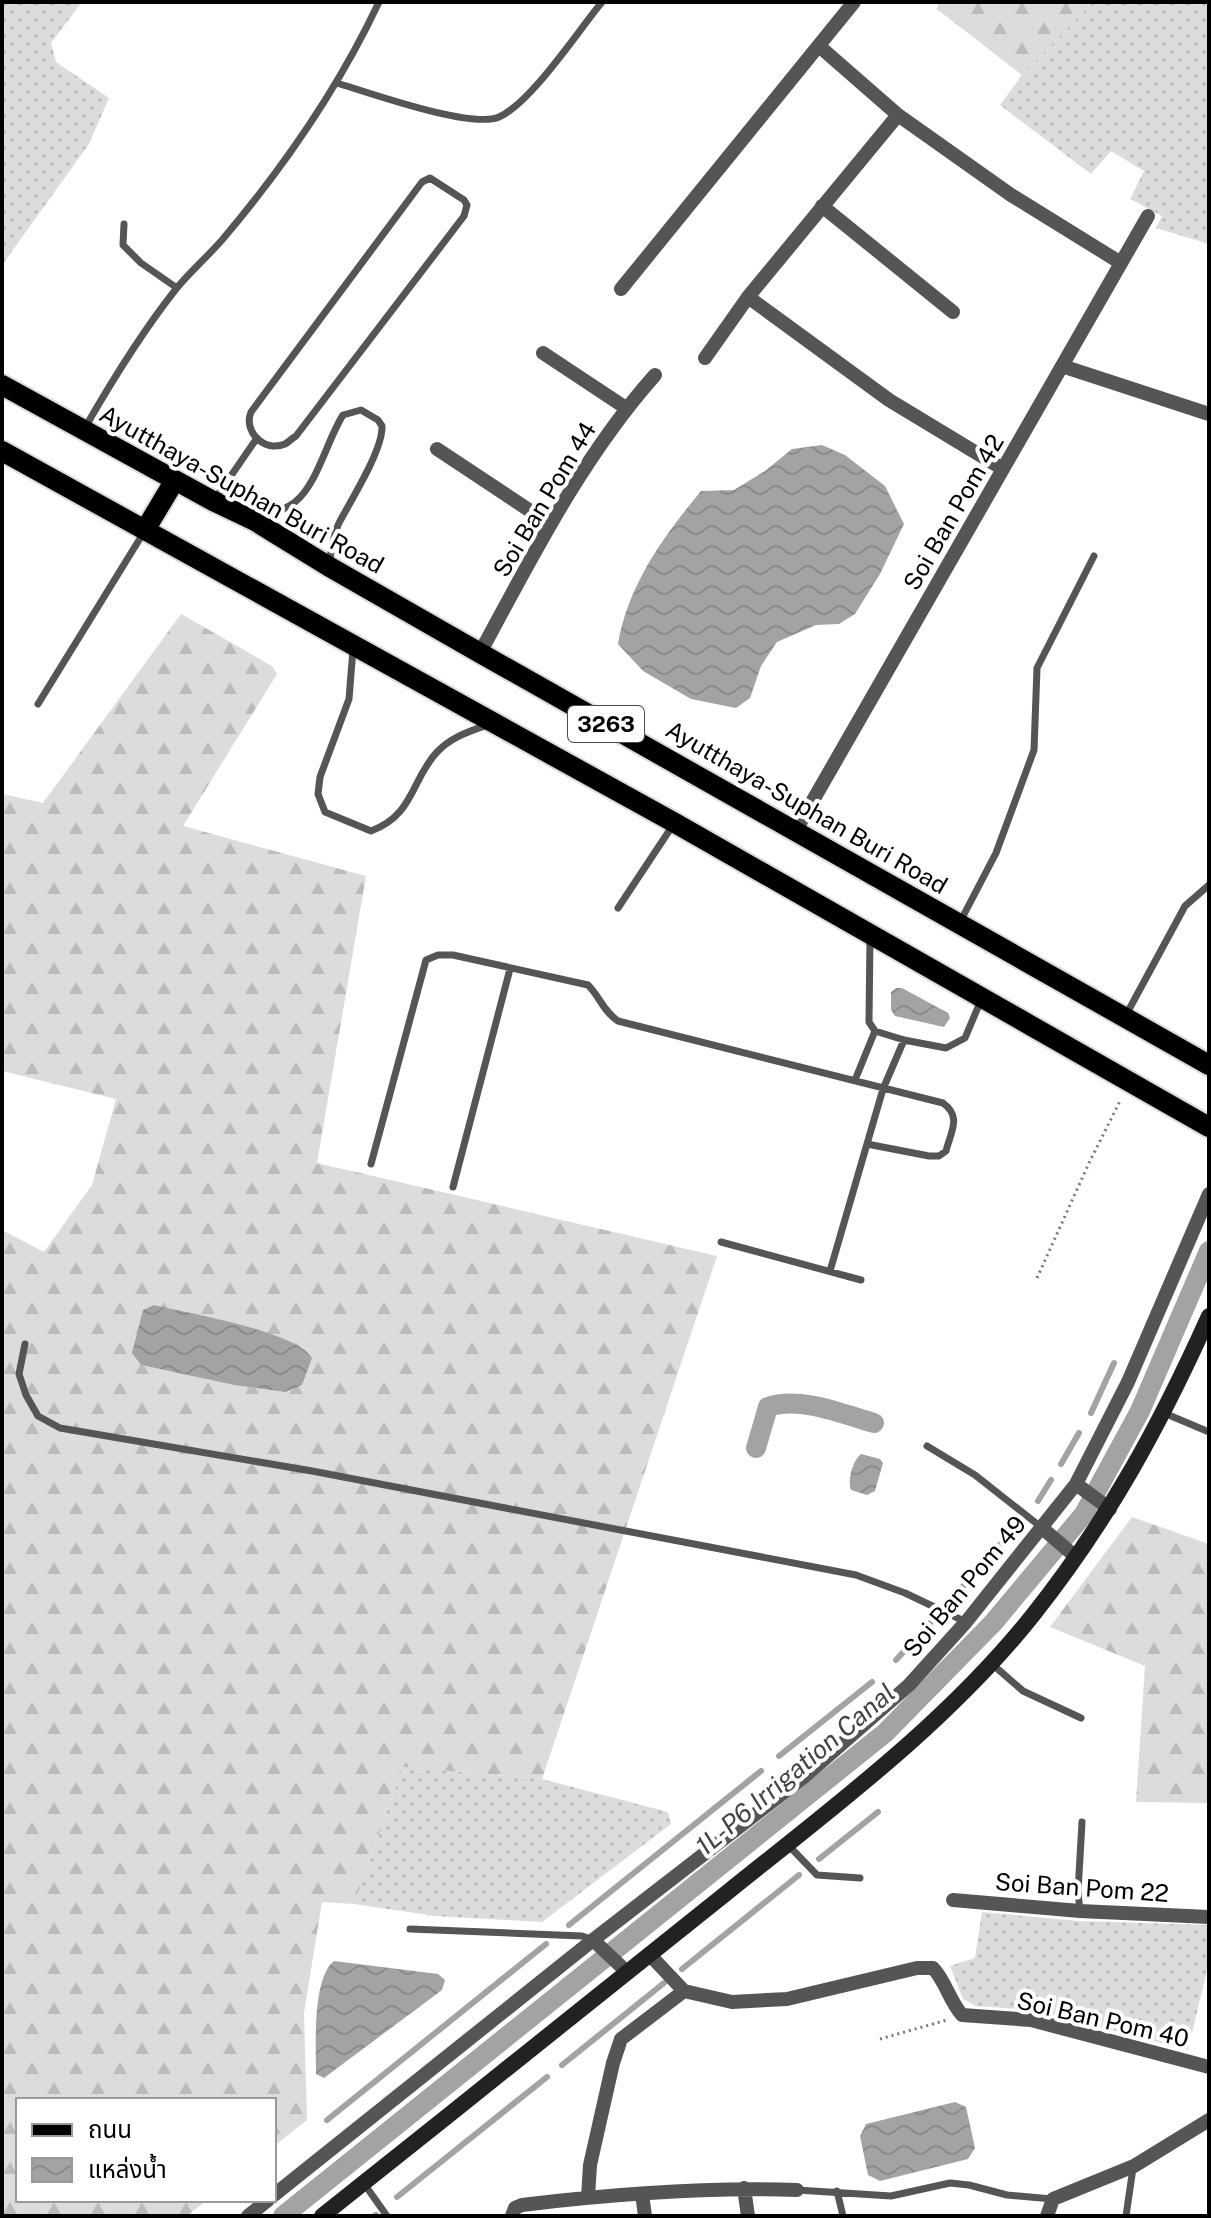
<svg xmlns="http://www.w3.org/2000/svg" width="1211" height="2218" viewBox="0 0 1211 2218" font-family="'Public Sans','Noto Sans Thai',sans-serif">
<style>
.grass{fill:url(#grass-dots)}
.forest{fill:url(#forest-firs);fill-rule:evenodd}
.water{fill:url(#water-waves)}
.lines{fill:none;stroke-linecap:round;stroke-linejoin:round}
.stream{stroke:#a3a3a3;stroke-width:6}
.canal{stroke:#a3a3a3;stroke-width:20}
.primary-casing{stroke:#dbdbdb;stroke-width:24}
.path{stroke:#777;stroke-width:3;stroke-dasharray:2 4;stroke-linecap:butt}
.lane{stroke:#555;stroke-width:7}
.street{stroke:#555;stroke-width:14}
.secondary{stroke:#222;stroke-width:16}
.primary{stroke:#000;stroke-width:20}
.labels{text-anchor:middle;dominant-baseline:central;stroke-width:8;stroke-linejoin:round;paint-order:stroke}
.shield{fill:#fff;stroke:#4c4c4c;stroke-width:2}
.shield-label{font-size:22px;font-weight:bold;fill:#000}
.street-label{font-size:24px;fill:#000;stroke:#fff}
.water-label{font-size:26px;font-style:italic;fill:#444;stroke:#fff}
</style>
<defs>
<pattern id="grass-dots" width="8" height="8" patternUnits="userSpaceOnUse" patternTransform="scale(2)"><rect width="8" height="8" fill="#dcdcdc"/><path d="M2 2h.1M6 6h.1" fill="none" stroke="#bbb" stroke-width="1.8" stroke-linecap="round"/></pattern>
<pattern id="forest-firs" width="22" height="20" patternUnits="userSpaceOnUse" patternTransform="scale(2)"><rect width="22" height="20" fill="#dcdcdc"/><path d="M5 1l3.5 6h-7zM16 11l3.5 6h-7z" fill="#bbb"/></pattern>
<pattern id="water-waves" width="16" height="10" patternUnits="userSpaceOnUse" patternTransform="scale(2)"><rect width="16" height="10" fill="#a3a3a3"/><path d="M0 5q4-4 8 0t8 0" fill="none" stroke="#8b8b8b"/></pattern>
</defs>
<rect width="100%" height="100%" fill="#fff"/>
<path class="grass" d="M2 2H82L51 43 56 62 109 98 89 144 2 265Z
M1093 2H1209V244L1156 228 1162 216 1130 199 1144 171 1111 151 1091 174 1000 105 1022 75Z
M403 1767 542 1779 668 1812 671 1824 542 1922 435 1916 354 1904Z
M982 1912 1079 1921 1209 1925V1962L1188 2050 1034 2010 976 2006 963 1999 950 1966 975 1958Z"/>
<path class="forest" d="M939 2H1093L1022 75 937 9Z
M181 614 272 666 277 674 183 826 366 876 317 1163 717 1256 542 1779 403 1767 354 1904 322 1902 304 2013 307 2120 274 2146V2100H18V2200H207L187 2216H2V1230L44 1252 92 1185 116 1099 2 1071V794L43 803ZM133 1353 285 1392 234 1385 141 1365Z
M1132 1517 1209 1544V1803L1136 1802 1145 1666 1050 1627Z"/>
<path class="water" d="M822 445 845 455 885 486 904 524 880 574 855 614 839 624 816 625 777 642 761 666 750 698 736 708 691 699 643 671 618 644C628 585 663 537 701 491L734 490 765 471 792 449Z
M896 988H902L948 1013 950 1018 944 1027 895 1016 891 1010V992Z
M154 1305C186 1313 297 1331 312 1358L302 1385 285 1392 234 1385 141 1365 132 1353 143 1310Z
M861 1454 880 1459 883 1463 875 1491 867 1495 851 1490C847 1480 853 1460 861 1454Z
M334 1961 438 1974 445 1980 442 1990 324 2078 316 2074C316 2047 312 1978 334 1961Z
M955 2102 966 2107 975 2148 968 2159 880 2181 868 2175 860 2136 866 2124Z"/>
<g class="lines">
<path class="stream" d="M1091 1413 1114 1363
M1061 1464 1079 1433
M1038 1501 1051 1480
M950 1601 1021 1521
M896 1660 934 1619
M779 1756 872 1682
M819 1859 878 1812
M569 1925 761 1771
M682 1969 799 1875
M562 2065 664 1983
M327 2120 546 1944
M397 2197 547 2077
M374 2216 376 2215"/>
<path class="canal" d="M756 1448 768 1407C800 1396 843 1414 874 1423
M283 2216 885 1733 993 1623 1084 1514 1140 1411 1209 1251"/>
<defs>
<path id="primary" d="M2 385 213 501 255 521 328 566 480 653 1209 1065
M2 451 675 823 1209 1127
M145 530 175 480"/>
</defs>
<use href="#primary" class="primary-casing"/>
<path class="path" d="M1037 1278 1089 1163 1120 1101
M880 2039 947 2020"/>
<path class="lane" d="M337 83C370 93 471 129 499 117 531 103 578 31 602 2
M430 178 464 200 467 205 464 216 296 436C292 438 289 442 285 444 264 453 243 431 251 412L422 182Z
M124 224 123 245 141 263 177 288
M86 426C113 379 142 332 176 289 190 272 207 257 222 240 283 168 339 87 379 2
M215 499 257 438
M261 518C273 514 284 510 295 502 317 485 327 440 343 415L361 410 378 420 382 426C383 450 351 500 339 523 333 535 331 551 329 565
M353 649 349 699 320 777 318 794 325 812 371 831C414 815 411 780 437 752 451 737 468 732 487 725
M38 704 144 532
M618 908 673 825
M960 922 996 853 1034 750 1037 668 1094 556
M870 937 869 1022 875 1031 904 1040 946 1048 965 1038 981 1000
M1126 1015 1185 906 1209 885
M855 1080 875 1031
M371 1164 426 960 438 955H453L588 985C600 997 603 1011 618 1021L943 1103C962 1117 951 1131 946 1151L939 1156H929L867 1144
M453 1187 510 969
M721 1242 861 1280
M830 1271 883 1089 904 1040
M25 1344 19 1374 26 1395 38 1416 60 1428 312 1471 856 1575 905 1593 966 1622
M1164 1413 1209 1432
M927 1446 975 1475 1041 1527
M992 1664 1023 1691 1081 1718
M789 1846 817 1875 860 1878
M1080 1911 1078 1892 1082 1822
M410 1929 582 1936 591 1939
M365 2185 387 2216
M797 2190 891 2196 950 2183 969 2185 1007 2195 1052 2199
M837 2191 843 2216
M1126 2216 1133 2168"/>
<path class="street" d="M819 46 898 115 1011 195 1121 263
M898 115 748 297 889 400 1003 469
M822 206 953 312
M621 289 854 2
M543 353 626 408
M705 358 748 297
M1062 366 1209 414
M437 449 550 524
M480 653C532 557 582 457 655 375
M796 830 1148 216
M1076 1484 1110 1509
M1042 1528 1076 1557
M953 1900 1080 1911 1209 1917
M593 1940 627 1972
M649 1954 684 1991 732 2002 787 1999 917 1968H933C946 1982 949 2000 962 2015L1031 2020 1209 2067
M744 2188 748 2216
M642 2194 645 2216
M274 2195 593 1940 805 1776 909 1685 966 1622 1076 1484 1128 1382 1209 1194
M588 2197 590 2165 613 2063 621 2039 684 1991
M248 2216 268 2200
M512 2216 515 2208 522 2205C613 2194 705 2187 797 2190
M1047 2216 1053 2199 1134 2166 1209 2120"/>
<path class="secondary" d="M322 2216C458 2108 594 1999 729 1891 836 1805 948 1722 1033 1615 1109 1519 1159 1427 1209 1316"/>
<use href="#primary" class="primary"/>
</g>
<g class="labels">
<rect class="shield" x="568" y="706" width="76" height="36" rx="6"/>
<g class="shield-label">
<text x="606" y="724">3263</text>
</g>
<g class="street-label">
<text transform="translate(242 489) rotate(29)">Ayutthaya-Suphan Buri Road</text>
<text transform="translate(544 499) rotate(-59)">Soi Ban Pom 44</text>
<text transform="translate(953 512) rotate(-60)">Soi Ban Pom 42</text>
<text transform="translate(807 807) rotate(30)">Ayutthaya-Suphan Buri Road</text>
<text transform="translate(964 1586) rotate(-50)">Soi Ban Pom 49</text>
<text transform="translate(1082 1887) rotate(4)">Soi Ban Pom 22</text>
<text transform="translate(1103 2019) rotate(13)">Soi Ban Pom 40</text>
</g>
<g class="water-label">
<text transform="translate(795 1769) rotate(-40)">1L-P6 Irrigation Canal</text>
</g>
</g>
<rect width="1211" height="2218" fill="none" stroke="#000000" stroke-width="8"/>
<rect x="16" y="2098" width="260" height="104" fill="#ffffff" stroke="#999999" stroke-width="2"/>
<rect x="32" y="2124" width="40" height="12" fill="#000000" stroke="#999999" stroke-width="2"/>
<text x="88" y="2138" font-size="24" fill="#000000">ถนน</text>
<rect x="32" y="2158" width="40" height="24" fill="url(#water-waves)" stroke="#999999" stroke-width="2"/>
<text x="88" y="2178" font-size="24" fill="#000000">แหล่งน้ำ</text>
</svg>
